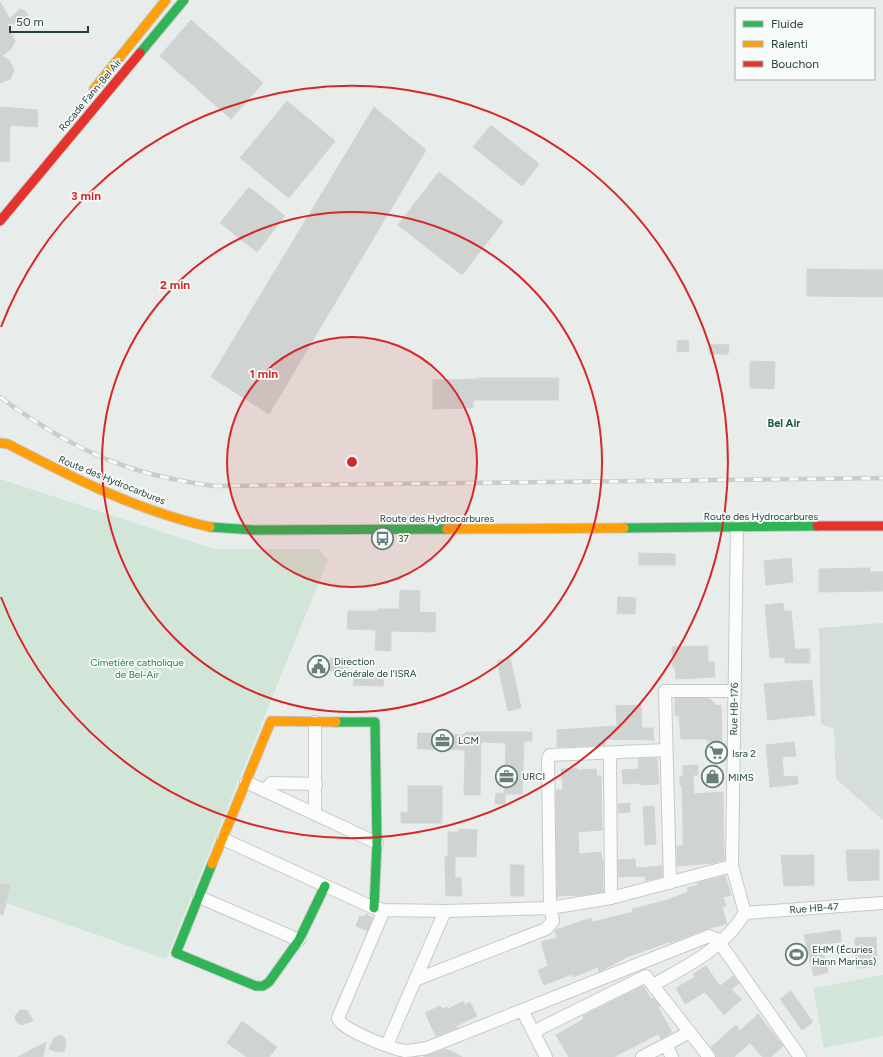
<svg xmlns="http://www.w3.org/2000/svg" width="883" height="1057" viewBox="0 0 883 1057" font-family="Figtree,sans-serif">
<style>
.built{fill:#d6dedb}
.green{fill:#d1e6d8}
.building{fill:#cfd4d2;stroke:#d1d6d4}
.lines{fill:none;stroke-linecap:round;stroke-linejoin:round}
.street-casing{stroke:#c5cac8;stroke-width:14}
.fast-casing{stroke:#c3cbc8;stroke-width:11}
.slow-casing{stroke:#c3cbc8;stroke-width:11}
.jam-casing{stroke:#c3cbc8;stroke-width:11}
.street{stroke:#fcfcfc;stroke-width:12}
.fast{stroke:#30b455;stroke-width:9}
.slow{stroke:#ff9f0a;stroke-width:9}
.jam{stroke:#e5322d;stroke-width:9}
.rail-casing{stroke:#c9cdcc;stroke-width:4.5}
.rail{stroke:#f7fbf9;stroke-width:3;stroke-dasharray:9;stroke-linecap:butt}
.ring{fill:none;stroke:#d62828;stroke-width:2}
.labels{text-anchor:middle;dominant-baseline:central;stroke-width:3.5;stroke-linejoin:round;paint-order:stroke}
.street-label{font-size:10px;fill:#24423a;stroke:#f7fbf9}
.poi-label{font-size:10px;fill:#24423a;stroke:#f7fbf9;text-anchor:start}
.park-label{font-size:10px;fill:#2d7a4b;stroke:#f7fbf9}
.neighbourhood-label{font-size:11px;font-weight:bold;fill:#1f5548;stroke:#f7fbf9}
.centre{fill:#d62828;stroke:#f7fbf9;stroke-width:2}
.ring-label{font-size:12px;text-anchor:middle;font-weight:bold;fill:#d62828;stroke:#f7fbf9;stroke-width:3.5;stroke-linejoin:round;paint-order:stroke}
</style>
<rect width="100%" height="100%" fill="#e8edeb"/>
<path class="built" d="M883 623V820L836 779 834 729 821 724 819 628Z"/>
<path class="green" d="M0 479 214 549H319L328 560 166 959 0 901Z
M883 975V1036L824 1048 813 988Z"/>
<path class="building" d="M0 2 10 19 20 9 25 11 28 15 25 22 7 24 15 41 11 49 2 56 10 61 14 70 10 79 0 83Z
M191 20 263 83 231 119 160 56Z
M287 101 335 141 289 198 240 158Z
M0 107 38 110 37 127 10 125 9 162 0 161Z
M374 107 426 150 269 414 211 377Z
M491 125 539 164 522 186 473 147Z
M439 172 503 222 462 275 398 225Z
M249 187 285 216 257 252 220 223Z
M807 269 883 270V297L807 296Z
M688 340 689 351 677 352V341Z
M709 344 729 345 728 354H709Z
M750 361 775 362 774 389 750 388Z
M478 378H559L558 400H473V408L433 409V380L478 379Z
M639 553 675 554V565H639Z
M791 558 793 582 766 585 764 561Z
M870 568V572H883V591L819 592V569Z
M400 590 420 591 419 612 436 613 435 632 391 631V651L375 650 376 630 347 629 348 611H378V609H399Z
M618 597 636 598 635 614 617 613Z
M783 603 784 611H791L795 649H810V663H785V657L770 658 765 605Z
M708 646V662H714L715 677 676 679 675 668H673L672 647Z
M330 658H348V671H330Z
M510 658 521 708 508 711 497 661Z
M354 675 384 676 383 686 353 685Z
M812 680 815 715 768 720 764 684Z
M675 698H709L717 706 721 705 722 741H707V739H681L679 716H675Z
M641 705 642 728H653L654 740 605 739V745L557 747V730L617 726 616 706Z
M465 732H532V741H524L522 794H504L506 743 481 742 480 795H464L465 750 417 749 418 733 465 735Z
M794 742 796 756 782 757 784 777 797 776 798 784 770 787 766 745Z
M657 758 659 784 640 785V783L623 784 622 770 639 769 638 759Z
M698 765V775H693L694 794 723 792 724 860 713 863 677 866V846H683V824L682 786H680V776H683V766Z
M577 768V770L596 769 597 776H601L602 830 578 832 579 854 601 852 602 861H603V892L583 895 557 896 556 790H563L561 769Z
M408 786H442V823H401V812L408 813Z
M496 793 505 794V804H495Z
M630 803V812L618 813V804Z
M654 806 656 844 645 845 643 807Z
M459 829 477 830 476 857H455V878H461L462 896H446L445 857H448V832H459Z
M846 850H879V880L848 881Z
M781 855H814V885L784 886Z
M635 859 636 868 662 866V877L645 881V876L618 877V860Z
M510 865H524V896H511Z
M725 876 731 895 723 897 726 906 722 907 727 924 706 929 670 943 669 942 627 957 599 972 598 967 573 977 572 974 544 985 538 970 548 966 541 942 557 938 555 930 591 918 593 922 633 912 632 909 668 900 688 892 687 888 698 885 697 883Z
M0 883 10 885 3 915 0 914Z
M366 914 373 918 367 931 356 926 360 916 365 917Z
M840 930 841 942 821 944 828 972 814 976 804 935Z
M876 937 877 967 856 968 855 938Z
M706 966 720 986 733 976 739 983 731 990 742 999 724 1015 705 992 685 1004 676 988 695 977 693 974Z
M643 986 651 999 653 998 660 1006 658 1007 672 1032 661 1039 658 1034 614 1057H569L556 1035 584 1019 583 1016Z
M791 991 813 1022 802 1030 780 999Z
M463 1001 465 1005 470 1002 477 1016 456 1026 457 1028 436 1036 425 1013 440 1006 442 1009 447 1007 448 1009Z
M20 1010H27L33 1021 21 1025 16 1021 15 1016Z
M758 1014 783 1046 771 1057H763L750 1043 734 1057H716L711 1047 736 1025 740 1031Z
M242 1021 277 1047 269 1057H247L227 1043Z
M60 1035 65 1038 66 1045 64 1051 58 1052 49 1049 54 1038Z
M46 1042 43 1057H18Z
M446 1049 462 1057H424V1056Z"/>
<g class="lines">
<defs>
<path id="street" d="M737 527 732 866 745 913
M610 753 611 898
M246 782 377 843
M265 791 271 783 316 784
M315 814V722
M223 839 374 908 384 910 445 911 550 908 611 898 732 866
M670 883 665 691H735
M199 897 299 940
M384 910 338 1018C339 1029 393 1049 405 1051 412 1051 420 1049 427 1048L709 936 717 939 800 1057
M745 913 883 903
M648 979 709 1057
M415 980 546 929 553 921 550 908 548 759 550 755 666 750
M653 985C689 965 723 949 745 913
M522 1010 546 1057
M533 1032 646 976
M387 1045 445 911
M666 1045 672 1057
M642 1057 690 1032"/>
<path id="fast" d="M140 53 184 0
M210 527 254 530 447 529
M624 528 817 526
M336 722H375L377 843 374 908
M212 864 176 953 256 986H263L269 982 299 940 325 886"/>
<path id="slow" d="M94 89 166 0
M0 443 8 444C73 478 138 511 210 527
M447 529 624 528
M212 864 271 721 336 722"/>
<path id="jam" d="M0 221 140 53
M817 526H883"/>
</defs>
<use href="#street" class="street-casing"/>
<use href="#fast" class="fast-casing"/>
<use href="#slow" class="slow-casing"/>
<use href="#jam" class="jam-casing"/>
<use href="#street" class="street"/>
<use href="#fast" class="fast"/>
<use href="#slow" class="slow"/>
<use href="#jam" class="jam"/>
<defs>
<path id="rail" d="M0 397C71 449 127 475 214 486L883 478"/>
</defs>
<use href="#rail" class="rail-casing"/>
<use href="#rail" class="rail"/>
</g>
<circle cx="352" cy="462" r="125" fill="#d62828" fill-opacity=".12"/>
<g class="ring">
<circle cx="352" cy="462" r="125"/>
<circle cx="352" cy="462" r="250"/>
<path d="M1 327A376 376 0 1 1 1 597"/>
</g>
<defs>
<symbol id="bus-ring" viewBox="-11 -11 22 22"><circle r="9.5" fill="#f7fbf9" stroke="#697e78" stroke-width="1.5"/><path d="M-5-6H5V4H4V6H2V4H-2V6H-4V4H-5ZM-3.5-4V0h7V-4ZM-3.5 1.2v1.5H-2V1.2ZM2 1.2v1.5H3.5V1.2Z" fill="#697e78"/></symbol>
<symbol id="civic-ring" viewBox="-11 -11 22 22"><circle r="9.5" fill="#f7fbf9" stroke="#697e78" stroke-width="1.5"/><path d="M-.6-6.5H3V-4.5H.6V-3L4-1V1h2V6H-6V1h2V-1L-.6-3ZM-1.2 2.5V6h2.4V2.5Z" fill="#697e78"/></symbol>
<symbol id="office-ring" viewBox="-11 -11 22 22"><circle r="9.5" fill="#f7fbf9" stroke="#697e78" stroke-width="1.5"/><path d="M-6-3h4V-5.5h4V-3h4V5H-6ZM-1-4.5V-3h2v-1.5ZM-6 0V1H6V0Z" fill="#697e78"/></symbol>
<symbol id="supermarket-ring" viewBox="-11 -11 22 22"><circle r="9.5" fill="#f7fbf9" stroke="#697e78" stroke-width="1.5"/><path d="M-6-5.5h2.5l.6 2H6L4.5 2H-2.5L-4.4-4H-6ZM-1.5 3.2a1.3 1.3 0 1 0 .1 0ZM3 3.2a1.3 1.3 0 1 0 .1 0Z" fill="#697e78"/></symbol>
<symbol id="shop-ring" viewBox="-11 -11 22 22"><circle r="9.5" fill="#f7fbf9" stroke="#697e78" stroke-width="1.5"/><path d="M-5-2.5h2.3a2.7 3.5 0 0 1 5.4 0H5L5.5 6h-11ZM-1.5-2.5h3a1.5 2.3 0 0 0-3 0Z" fill="#697e78"/></symbol>
<symbol id="stadium-ring" viewBox="-11 -11 22 22"><circle r="9.5" fill="#f7fbf9" stroke="#697e78" stroke-width="1.5"/><path d="M0-5a6.5 5 0 1 0 0 10a6.5 5 0 1 0 0-10ZM-3.5-1.8h7v3.6h-7Z" fill="#697e78"/></symbol>
</defs>
<g fill-rule="evenodd">
<use href="#bus-ring" x="370" y="526" width="25" height="25"/>
<use href="#civic-ring" x="306" y="654" width="25" height="25"/>
<use href="#office-ring" x="430" y="728" width="25" height="25"/>
<use href="#supermarket-ring" x="704" y="740" width="25" height="25"/>
<use href="#office-ring" x="494" y="764" width="25" height="25"/>
<use href="#shop-ring" x="700" y="764" width="25" height="25"/>
<use href="#stadium-ring" x="784" y="942" width="25" height="25"/>
</g>
<g class="labels">
<g class="street-label">
<text transform="translate(90 95) rotate(-50)">Rocade Fann-Bel Air</text>
<text transform="translate(112 480) rotate(22)">Route des Hydrocarbures</text>
<text x="761" y="516">Route des Hydrocarbures</text>
<text x="437" y="518">Route des Hydrocarbures</text>
<text transform="translate(734 709) rotate(-89)">Rue HB-176</text>
<text transform="translate(814 908) rotate(-4)">Rue HB-47</text>
</g>
<g class="poi-label">
<text x="398" y="538">37</text>
<text x="334" y="661">Direction<tspan x="334" dy="12">Générale de l'ISRA</tspan></text>
<text x="458" y="740">LCM</text>
<text x="732" y="753">Isra 2</text>
<text x="522" y="776">URCI</text>
<text x="728" y="777">MIMS</text>
<text x="812" y="949">EHM (Écuries<tspan x="812" dy="12">Hann Marinas)</tspan></text>
</g>
<g class="park-label">
<text x="137" y="662">Cimetière catholique<tspan x="137" dy="12">de Bel-Air</tspan></text>
</g>
<g class="neighbourhood-label">
<text x="784" y="423">Bel Air</text>
</g>
</g>
<circle cx="352" cy="462" r="6" class="centre"/>
<g class="ring-label">
<text x="86" y="200">3 min</text>
<text x="175" y="289">2 min</text>
<text x="264" y="378">1 min</text>
</g>
<rect x="735" y="8" width="140" height="72" fill="#f7fbf9" stroke="#a3b1ad"/>
<rect x="743" y="21" width="20" height="6" fill="#30b455" stroke="#a3b1ad"/>
<text x="771" y="28" font-size="12" fill="#24423a">Fluide</text>
<rect x="743" y="41" width="20" height="6" fill="#ff9f0a" stroke="#a3b1ad"/>
<text x="771" y="48" font-size="12" fill="#24423a">Ralenti</text>
<rect x="743" y="61" width="20" height="6" fill="#e5322d" stroke="#a3b1ad"/>
<text x="771" y="68" font-size="12" fill="#24423a">Bouchon</text>
<path d="M10 26v6h78v-6" fill="none" stroke="#24423a" stroke-width="2"/>
<text x="16" y="26" font-size="12" fill="#24423a" stroke="#f7fbf9" stroke-width="3" paint-order="stroke">50 m</text>
</svg>
